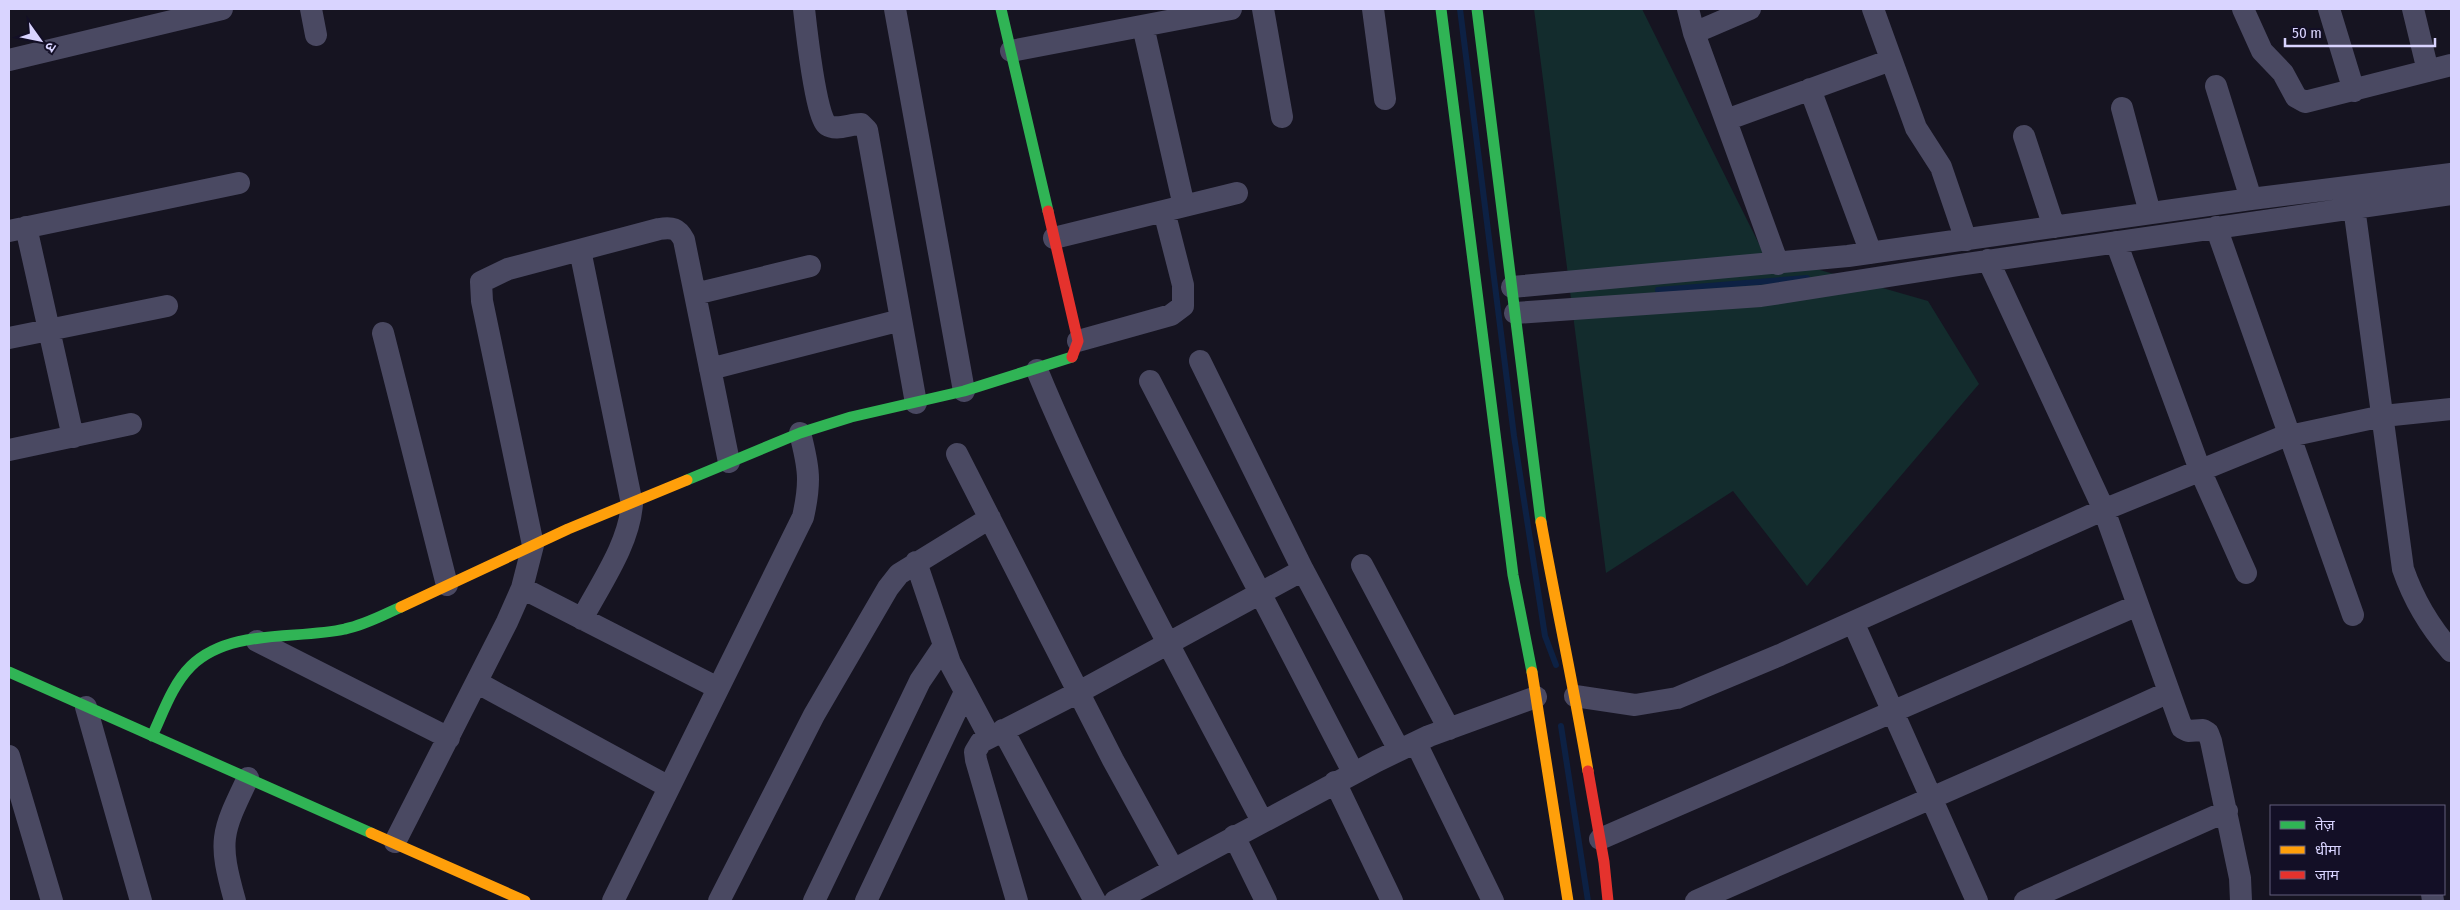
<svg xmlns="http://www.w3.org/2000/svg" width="2460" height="910" viewBox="0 0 2460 910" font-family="'Fira Sans Condensed','Noto Sans Devanagari',sans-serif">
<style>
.green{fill:#132c2d}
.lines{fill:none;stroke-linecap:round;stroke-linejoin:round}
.stream{stroke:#0d2144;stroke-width:6}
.street{stroke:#4a4962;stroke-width:22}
.fast{stroke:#30b455;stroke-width:11}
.slow{stroke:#ff9f0a;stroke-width:11}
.jam{stroke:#e5322d;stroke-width:11}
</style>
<rect width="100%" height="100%" fill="#161421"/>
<path class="green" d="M1534 9H1642L1764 254 1928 301 1979 384 1807 586 1733 491 1606 573Z"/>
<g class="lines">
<path class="stream" d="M1460 9 1514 436 1545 636 1556 665
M1658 290 1807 278
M1561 726 1588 901"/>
<path class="street" d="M311 9 316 35
M804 9C806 27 816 118 827 125 836 131 850 124 861 124L867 130 916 403
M895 9 964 391
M1263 9 1282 117
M1373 9 1385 99
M1688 9 1694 33 1778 264
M1873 9 1916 128 1941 167 1966 240
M2243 9 2262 51 2283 73 2296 97 2305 102 2451 65
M2329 9 2354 91
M2413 9 2428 71
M1143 26 1184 206
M1694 33 1750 9
M1011 51 1231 9
M9 60 222 9
M2216 86 2251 199
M1810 89 1871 253
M2122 108 2150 213
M1726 120 1891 60
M2024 136 2054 227
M2354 207 2403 569C2413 598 2430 627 2451 651
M26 227 73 437
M2216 227 2353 615
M9 231 239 183
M1054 238 1237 193
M2116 242 2200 470 2246 573
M580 250 632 504C629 544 601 583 582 619
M1988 260 2104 510 2182 728 2188 731 2203 730 2208 733 2211 741 2240 878 2241 901
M1512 287 1848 256 2251 199 2451 174
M695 294 810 266
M1515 313 1761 296 1959 265 2451 194
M383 333 447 585
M9 338 167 306
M1078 341 1171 315 1183 306V285L1164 211
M1200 361 1303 570 1399 750
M710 369 901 320
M1037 370C1101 525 1184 672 1262 821
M1150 381 1353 772
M9 450 131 424
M957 454 1113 760 1173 869
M916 562 950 663 989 736
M1362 565 1449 729
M522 588 718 688
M1853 622 1977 901
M257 641 449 738
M478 683 669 787
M1575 696 1635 705 1677 698 1780 655 2096 513 2280 438 2383 416 2451 409
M86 707 141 901
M1003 730 1095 901
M1416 743 1493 901
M9 756 52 901
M1335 782 1392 901
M1234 836 1266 901
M1600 839 2138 605
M395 842 507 622 522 588 533 545 482 301 481 282 508 269 659 229C672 227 678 228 684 240L729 462
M2432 894 2433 901
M235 901C218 840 221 834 248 778
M613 901 803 517C811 482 809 468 800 433
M719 901 814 715 888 588 899 574 990 518
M814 901 920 681 943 647
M866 901 965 692
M1017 901 976 760 975 752 981 742 1079 692 1303 570
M1115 901 1377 761 1429 736 1536 697
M1696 901C1853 832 2012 764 2169 692
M2025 901 2227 811"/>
<path class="fast" d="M1001 9 1048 211
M1441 9 1513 575 1532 672
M1477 9 1541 522
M687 480 800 433 851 417 964 391 1072 357
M9 672 371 833
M152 736C163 713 172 685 191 666 230 628 296 640 345 629 365 625 383 615 401 607"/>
<path class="slow" d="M1541 522C1556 605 1574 688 1588 771
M401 607 568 529 687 480
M1532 672 1568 901
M371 833 525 901"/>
<path class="jam" d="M1048 211 1078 341 1072 357
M1588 771 1604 862 1608 901"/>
</g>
<rect width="2460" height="910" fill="none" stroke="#d9d4ff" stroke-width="20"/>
<rect x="2270" y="805" width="175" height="90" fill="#130f26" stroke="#625e7d"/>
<rect x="2280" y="821" width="25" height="8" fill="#30b455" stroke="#625e7d"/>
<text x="2315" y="830" font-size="15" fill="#d9d4ff">तेज़</text>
<rect x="2280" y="846" width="25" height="8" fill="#ff9f0a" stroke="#625e7d"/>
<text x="2315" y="855" font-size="15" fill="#d9d4ff">धीमा</text>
<rect x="2280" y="871" width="25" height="8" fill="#e5322d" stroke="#625e7d"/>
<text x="2315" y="880" font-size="15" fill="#d9d4ff">जाम</text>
<g transform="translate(40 40) rotate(123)" stroke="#130f26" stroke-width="4" paint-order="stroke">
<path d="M0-4L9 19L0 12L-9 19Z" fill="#d9d4ff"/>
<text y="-8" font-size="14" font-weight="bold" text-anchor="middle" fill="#d9d4ff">उ</text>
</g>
<path d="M2285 38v8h150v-8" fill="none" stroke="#d9d4ff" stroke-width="2.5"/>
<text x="2292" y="38" font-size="15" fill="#d9d4ff" stroke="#130f26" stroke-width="4" paint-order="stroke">50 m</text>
</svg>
